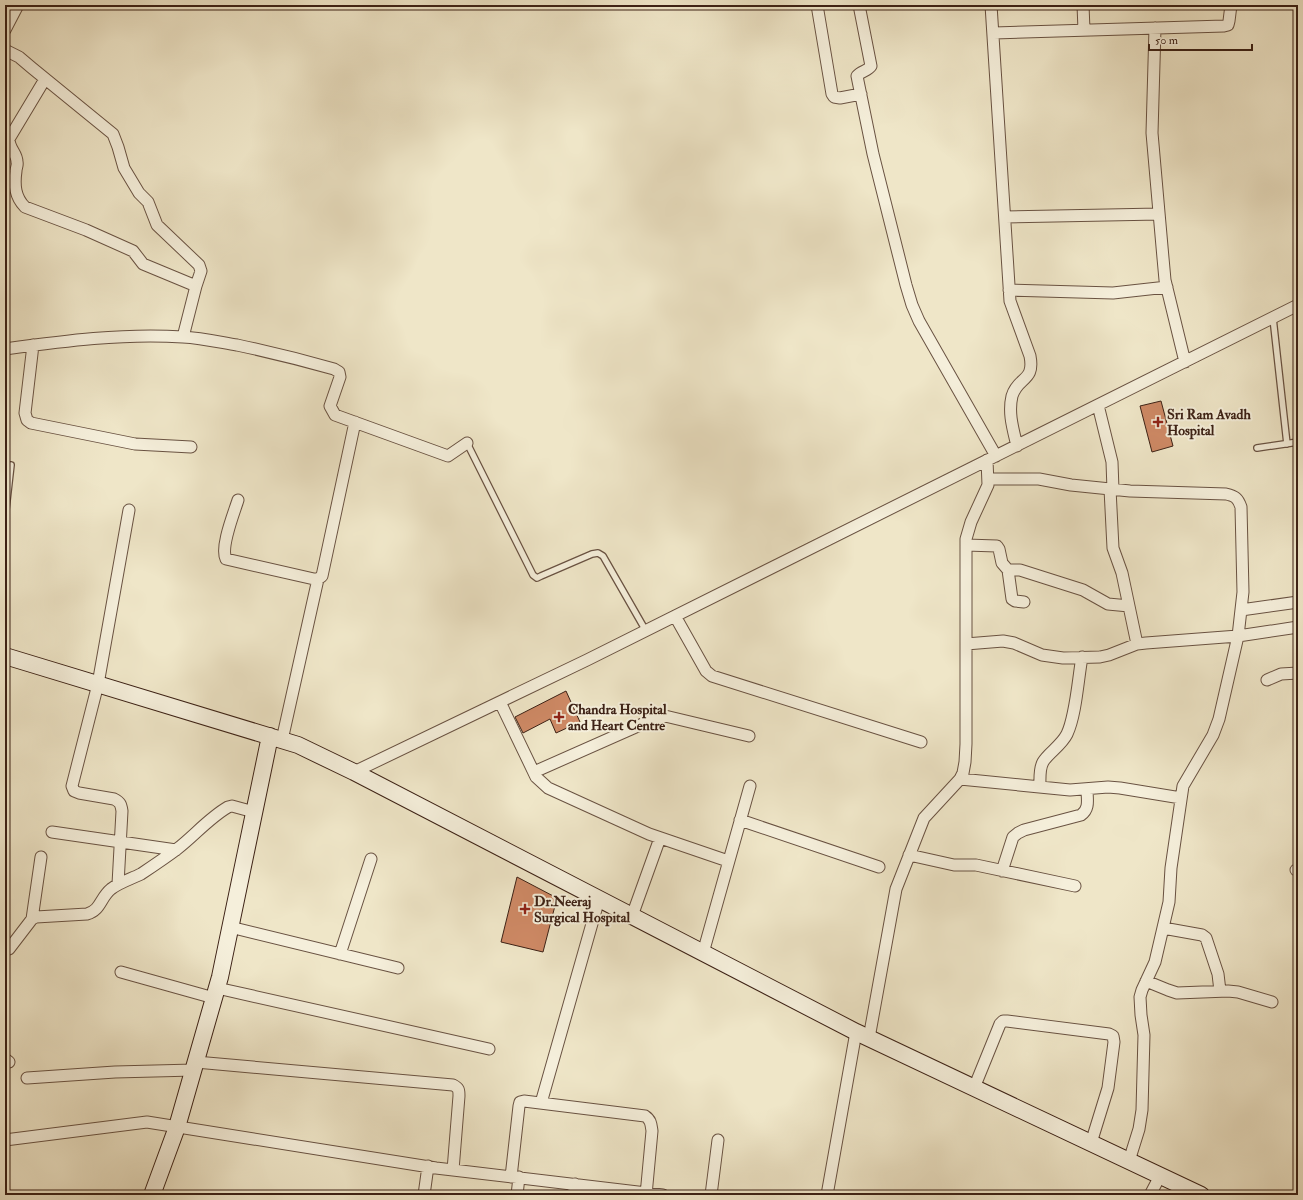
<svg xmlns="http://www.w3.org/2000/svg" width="1303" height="1200" viewBox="0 0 1303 1200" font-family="'IM FELL Double Pica',serif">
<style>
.building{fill:#ce8965;stroke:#3c2115}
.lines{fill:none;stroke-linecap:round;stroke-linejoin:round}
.lane-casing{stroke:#695242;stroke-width:8}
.street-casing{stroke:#695242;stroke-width:13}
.secondary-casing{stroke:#3c2115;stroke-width:18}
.lane{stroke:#f5efdb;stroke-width:5.5}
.street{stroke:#f5efdb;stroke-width:11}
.secondary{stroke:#f5efdb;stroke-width:16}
.poi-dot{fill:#8f2418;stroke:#f5efdb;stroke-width:1.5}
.labels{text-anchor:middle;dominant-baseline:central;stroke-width:4;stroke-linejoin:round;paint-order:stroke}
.poi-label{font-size:14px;font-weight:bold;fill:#3c2115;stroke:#f5efdb;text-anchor:start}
</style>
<rect width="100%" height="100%" fill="#efe6c8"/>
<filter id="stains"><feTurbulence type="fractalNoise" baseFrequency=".005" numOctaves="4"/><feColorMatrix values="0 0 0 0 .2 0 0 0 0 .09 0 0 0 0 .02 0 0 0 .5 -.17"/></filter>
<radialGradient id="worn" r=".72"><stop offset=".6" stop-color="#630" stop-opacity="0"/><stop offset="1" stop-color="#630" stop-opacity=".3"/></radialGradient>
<path class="building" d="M1161 401 1173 446 1152 452 1140 406Z
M566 691 580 722 556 733 550 719 523 733 515 717Z
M517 877 557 898 543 952 501 942Z"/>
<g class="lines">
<defs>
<path id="lane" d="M1273 318 1287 444
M467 443 533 575 537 578 541 576 592 554 598 553 603 556 646 631
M1257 448 1298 442
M5 518 11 465"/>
<path id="street" d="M817 5 832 94 834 97 840 98 861 94
M859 5 871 66C868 71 861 71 857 76L858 81 873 154 906 285 912 305 919 321 996 456
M991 5 1010 301 1030 356C1035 382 1018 376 1012 396 1008 413 1013 429 1017 446
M1083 5 1084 30
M1155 28 1152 133 1163 258 1165 280 1185 362
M5 30 18 5
M994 33 1224 26 1228 25 1229 21 1231 5
M5 50 19 57 32 68 113 134 118 147 124 168 139 193 148 202 157 225 199 265 201 271 196 286 183 337
M45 79 9 139C9 149 17 153 17 162 18 165 16 168 16 171 14 185 15 197 25 207L86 230 133 251 143 264 196 286
M1005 217 1159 214
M1009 290 1113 293 1167 287
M33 345 25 413 27 420 31 423 135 444 191 447
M5 349C64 341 123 333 183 337 201 338 219 342 237 345 270 352 302 360 334 369L339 372 340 377 330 406 335 415 448 456 467 443
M1098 405 1112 462 1113 490
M988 479H1039L1071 485 1130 491 1226 494C1235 496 1238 498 1241 507L1243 592 1238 636 1219 719 1213 735 1183 786 1171 868 1169 902 1155 962 1142 990 1140 997 1141 1015 1144 1035 1142 1110 1139 1129 1129 1161
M1110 489 1113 548 1122 573 1137 644
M238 500C234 513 220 547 226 559L314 579H318L322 576 355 422
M966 545 997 546 999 549 1002 563 1008 570 1012 599 1015 601 1024 602
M1008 570H1020L1083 590 1108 604 1129 606
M1241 610 1298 602
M675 616 706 671 712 676 921 742
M966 644 1003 641 1014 643 1042 655 1063 658 1100 657 1109 655 1137 644 1146 643 1238 636 1298 627
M1267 680 1281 674 1298 673
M500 702 536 777 548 788 649 834 728 861
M282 740 318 579
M354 772 587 660 1298 305
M534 772 656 718 665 716 749 736
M960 779 1070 790 1108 787 1120 788 1181 798
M1040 787C1040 779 1039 769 1043 762 1048 753 1061 746 1067 734 1076 715 1078 679 1082 657
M740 820 879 867
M52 832 176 850
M909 855 954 865H976L1075 886
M1296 870H1298
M1002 871 1013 837 1018 833 1024 830 1081 815C1090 809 1087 799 1087 790
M118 884 122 811C121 804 120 802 114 799L79 793 74 791 72 786 98 684 129 510
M632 916 660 838
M32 919 41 857
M230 927 398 968
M1163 928 1202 935 1206 938 1218 974 1220 991
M5 950 9 949 32 919 36 917 87 914C101 910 100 898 111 889 120 882 131 879 141 874 153 866 165 858 177 849 194 836 209 818 228 807L232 806 254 812
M703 953 750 786
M340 954 371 859
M121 972 214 998
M1146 981 1168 990 1177 993 1228 991 1238 992 1272 1002
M217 988 489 1049
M869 1038 896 889 924 818 960 779 963 773 965 762 966 744V539L971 522 988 485 987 460
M5 1059 9 1062
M196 1062 453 1085C459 1088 459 1090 459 1096L453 1170
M27 1078 115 1072 194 1070
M974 1088 1000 1024 1003 1021H1007L1109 1034 1113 1036 1114 1042 1108 1088 1091 1143
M541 1103 599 899
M5 1140 147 1122 436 1168 663 1195
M511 1177 519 1106 520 1102 524 1101 645 1116C651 1120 651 1124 652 1131L646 1195
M424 1195 428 1166
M517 1195 519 1177
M573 1195 575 1184
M711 1195 718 1140
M827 1195 856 1032
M1150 1195 1160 1176"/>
<path id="secondary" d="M5 656 298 745 354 772 856 1032 1201 1195
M152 1195 177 1127 220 977 270 736"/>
</defs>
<use href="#lane" class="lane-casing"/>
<use href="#street" class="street-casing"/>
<use href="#secondary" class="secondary-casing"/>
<use href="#lane" class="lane"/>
<use href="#street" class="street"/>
<use href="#secondary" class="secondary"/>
</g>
<g class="poi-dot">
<path d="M1156 416h4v4h4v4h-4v4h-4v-4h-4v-4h4z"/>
<path d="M557 711h4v4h4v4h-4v4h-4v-4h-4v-4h4z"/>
<path d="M523 903h4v4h4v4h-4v4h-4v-4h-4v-4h4z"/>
</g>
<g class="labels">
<g class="poi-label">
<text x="1167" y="414">Sri Ram Avadh<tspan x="1167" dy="16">Hospital</tspan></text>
<text x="568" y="709">Chandra Hospital<tspan x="568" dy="16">and Heart Centre</tspan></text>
<text x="534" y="901">Dr.Neeraj<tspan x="534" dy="16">Surgical Hospital</tspan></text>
</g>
</g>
<rect width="1303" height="1200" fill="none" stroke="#efe6c8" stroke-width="20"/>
<rect x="6" y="6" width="1291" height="1188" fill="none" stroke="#3c2115" stroke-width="2"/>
<rect x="10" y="10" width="1283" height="1180" fill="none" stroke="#3c2115"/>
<path d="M1149 44v6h103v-6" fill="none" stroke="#3c2115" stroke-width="2"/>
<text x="1155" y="44" font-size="12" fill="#3c2115" stroke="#f5efdb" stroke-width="3" paint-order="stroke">50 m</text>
<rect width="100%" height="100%" filter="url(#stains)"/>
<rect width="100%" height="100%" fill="url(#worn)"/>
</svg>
